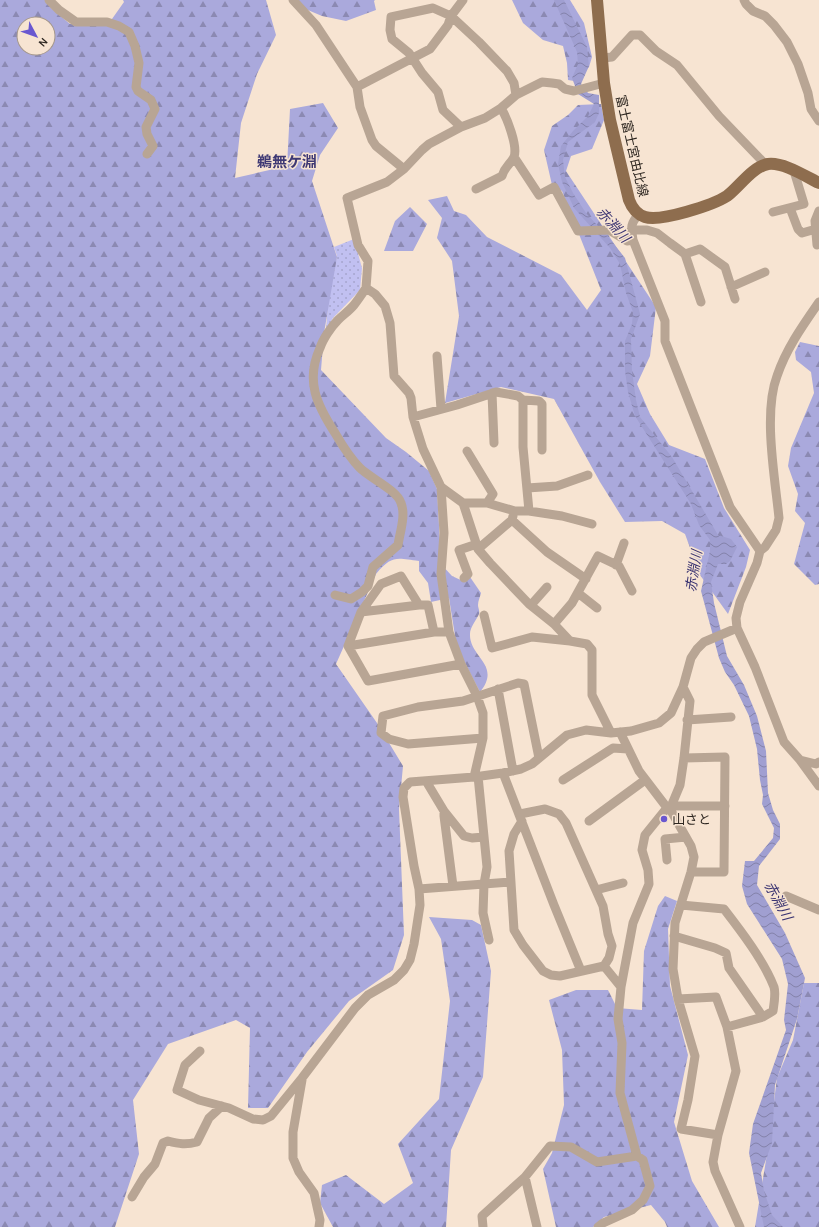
<svg xmlns="http://www.w3.org/2000/svg" width="819" height="1227" viewBox="0 0 819 1227" font-family="Karla,'Noto Sans JP',sans-serif">
<style>
.grass{fill:url(#grass-dots)}
.forest{fill:url(#forest-firs);fill-rule:evenodd}
.water{fill:url(#water-waves)}
.lines{fill:none;stroke-linecap:round;stroke-linejoin:round}
.minor{stroke:#b8a594;stroke-width:9}
.major{stroke:#8e6d4e;stroke-width:12}
.poi-dot{fill:#6957d0;stroke:#f7e4d2;stroke-width:1.5}
.labels{text-anchor:middle;dominant-baseline:central;stroke-width:3;stroke-linejoin:round;paint-order:stroke}
.street-label{font-size:13px;fill:#2d2620;stroke:#f7e4d2}
.poi-label{font-size:13px;fill:#2d2620;stroke:#f7e4d2;text-anchor:start}
.water-label{font-size:14px;font-style:italic;fill:#3b3472;stroke:#f7e4d2}
.quarter-label{font-size:15px;font-weight:bold;fill:#3e3874;stroke:#f7e4d2}
</style>
<defs>
<pattern id="grass-dots" width="8" height="8" patternUnits="userSpaceOnUse"><rect width="8" height="8" fill="#c1c0f1"/><path d="M2 2h.1M6 6h.1" fill="none" stroke="#a6a5ce" stroke-width="1.8" stroke-linecap="round"/></pattern>
<pattern id="forest-firs" width="22" height="20" patternUnits="userSpaceOnUse"><rect width="22" height="20" fill="#aaa9dc"/><path d="M5 1l3.5 6h-7zM16 11l3.5 6h-7z" fill="#8b89b2"/></pattern>
<pattern id="water-waves" width="16" height="10" patternUnits="userSpaceOnUse"><rect width="16" height="10" fill="#a09fd1"/><path d="M0 5q4-4 8 0t8 0" fill="none" stroke="#8381a9"/></pattern>
</defs>
<rect width="100%" height="100%" fill="#f7e4d2"/>
<path class="grass" d="M354 239 362 268 360 290 333 318 326 330 328 303 337 256 334 247Z"/>
<path class="forest" d="M0 0H48L51 8 70 24 107 26 124 2 123 0H266L276 35 257 74 241 123 235 178 287 166 290 109 323 103 338 128 320 155 312 181 337 257 324 333 321 370 386 438 406 452 429 471 437 489 440 543V563L452 576 465 582 470 577 481 593C480 597 478 601 478 605 478 608 480 611 479 614 476 621 470 627 470 634 469 657 502 665 480 692L464 661 456 642 449 598 431 602 428 583 419 571V561C396 558 392 555 376 574L336 664 377 723 403 766 399 809 404 935 393 970 349 1001 307 1052 268 1108H248L250 1028 236 1020 168 1044 133 1100 139 1154 115 1227H0ZM24 24H48V48H24Z
M296 0H375L374 1 376 10 346 21 322 16 303 8Z
M512 0H570L584 23 592 57 589 67 574 81 568 80 567 63 563 46 543 40 523 23Z
M601 104 604 120 592 149 571 156 566 171 656 307 650 356 637 384 650 414 669 445 705 459 724 508 750 550 746 567 728 614 700 575 685 534 662 521 625 522 600 482 554 399 501 387 445 403 459 316 452 261 437 238 442 218 428 200 447 196 454 211 466 215 487 237 561 275 587 310 601 290 562 191 552 185 544 150 552 126 568 115 578 105Z
M410 207 427 224 413 251H384L395 221Z
M800 342 819 346V584L815 585 794 564 805 523 795 511 798 494 788 466 791 448 814 393 811 372 796 360 795 352Z
M665 896 677 901 668 929 670 986 688 1055 674 1122 692 1181 719 1227H667L665 1222 651 1205 604 1217 593 1227H556L543 1169 552 1153 564 1105 562 1050 549 1000 576 990H608L617 1008 642 1010 644 951 658 906Z
M429 917 472 920 481 925 491 971 483 1077 451 1150 446 1227H333L320 1203 322 1185 346 1175 384 1204 413 1183 398 1144 439 1099 450 1001 441 939Z
M804 983H819V1227H755L768 1148 777 1078 793 1040Z"/>
<path class="water" d="M554 0H564L587 47 589 66 581 84 588 93 599 95V113L595 122 568 142 563 160 565 177 573 193 586 213 610 239 625 258 640 314 631 339 632 371 636 400 640 417 672 457 718 535 731 539 737 547 730 561 726 564H718L711 582 714 603 727 656 744 685 757 716 766 751 768 793 773 810 780 824V839L759 866 757 885 785 933 805 978 797 1019 775 1085 772 1143 761 1173 764 1191 772 1215 783 1227H764L749 1153 753 1124 786 1030 784 1020 788 984 782 959 747 904 742 886 745 861H754L773 838 774 828 762 804 763 795 760 780 757 749 749 716 734 685 725 672 719 658 701 591 710 551V540L699 525 691 504 635 416 628 392 625 371V341L632 324 633 312 626 293 620 264 610 248 574 208 562 182 558 164 561 146 573 131 588 116 594 104 578 94 572 78 578 64 577 52Z"/>
<g class="lines">
<path class="minor" d="M49 0 59 10 76 22H107L119 26 129 32 135 46 139 63 136 87 138 91 151 100 155 109 146 127 147 134 153 146 147 154
M293 0 316 25 357 87 360 107 372 140 376 146 404 169
M744 0 746 4 753 11 765 16 774 25 787 42 798 64 808 93 811 109 819 121
M603 58 612 57 632 35H640L656 51 677 65 719 116 766 165
M357 87 430 49 448 25 451 16 463 0
M461 127 443 110 438 92 422 73 409 53 392 39 390 30 391 17 433 8 451 16 479 42 507 71 514 83 516 95
M514 157 539 195 554 187 578 231 609 230 627 241 633 240
M476 189 502 176C505 166 510 165 514 157 518 146 507 118 501 108
M790 208 798 229 802 233 816 229
M773 212 804 204 794 171
M639 214C630 224 631 227 633 240L665 321V341L730 507 760 551
M631 230H647L657 233 670 243 685 254 701 302
M817 245 815 221 819 211
M685 254 700 249 725 267 735 299
M731 287 765 272
M819 302C803 325 786 349 777 376 763 413 775 478 779 518L776 530 765 547 760 551 757 563 740 602 736 618 737 628 755 667 784 742 800 760 819 786
M437 356 441 409
M492 393 494 443
M523 400 539 401 542 404V450
M413 417 457 405 496 392 518 396 523 400V447L529 511H515L487 503H463L441 487
M467 451 493 494 487 503
M527 488 557 486 588 475
M463 503 478 549 490 563 529 604 554 624 570 641 587 644 592 650V695L611 733
M529 511 562 516 592 524
M512 520 547 552 586 579
M478 549 512 520 513 516
M616 565 624 543
M464 578 468 574 459 550 477 544
M578 593 597 608
M335 595 351 599 362 592 368 586 373 567 398 545C400 532 406 515 401 503 397 490 370 478 360 468 350 458 342 445 335 433 317 405 305 381 320 348 323 339 331 327 338 320 343 315 349 311 354 305 358 300 362 294 366 288
M531 605 547 587
M361 612 419 605
M484 615 492 648 532 637 570 641
M554 624 572 603 598 556 619 566 632 591
M348 646 361 612 381 584 401 576 419 605H428L434 632
M348 646 368 681 461 664
M348 646 434 632H449
M498 689 513 771
M687 720 731 717
M620 732 639 771 668 809
M483 738 408 744 389 739 381 733 383 716 418 707 463 701 518 683 524 684 539 758
M684 758 725 757 724 872H691
M800 760 816 764 819 762
M503 773 554 905 581 971
M478 776 487 867 484 884 483 913 489 940
M474 777 483 738V713L477 696 461 664 449 632 441 574 444 533 441 487 423 449 413 417 411 398 409 393 394 376 390 323 385 306 375 294 366 288 368 261 358 245 347 198 387 182 404 169 422 150 429 144 461 127 485 118 501 108 516 95 542 82 552 83 559 84 565 89 574 91 604 83
M563 780 613 748 628 749
M426 781 444 811 464 836 472 838 484 837
M671 806H725
M670 809 691 846 694 857 691 872 675 923 673 969 678 999 695 1056 688 1100 681 1129 718 1135
M444 811V816L453 886
M520 814 545 809 559 814 566 823 603 906 608 934 612 946 609 958 604 966 560 976 551 975 543 971 523 945 514 930 509 851 514 834 522 821
M589 821 645 780
M667 860 665 839 686 837
M419 889 511 882
M596 890 623 883
M786 896 819 910
M681 905 724 909C741 931 764 961 774 987 776 994 774 1004 773 1011L763 1017 727 1027
M674 936 715 948 726 953 729 968 763 1017
M604 966 621 987
M678 999 716 997 727 1027 736 1071 718 1135 713 1162 715 1171 740 1227
M200 1051 185 1065 177 1090 199 1100 229 1108 253 1119 263 1120 271 1116 302 1078 355 1008 368 995 394 980 404 970 410 960 414 944 420 905 419 889 414 866 403 797 404 788 410 782 474 777 503 773 521 769 532 764 567 735 586 730 611 733 631 731 659 723 671 713 683 687 691 658 697 649 704 642 737 628
M302 1080 293 1132V1158L299 1172 314 1193 320 1220 319 1227
M637 1156 620 1093 622 1043 618 1019 621 987 633 923 649 884 648 870 642 850 645 835 666 809H670L680 785 684 758 690 701 683 687
M525 1177 537 1227
M132 1197 144 1177 155 1164 163 1143 168 1141C179 1144 186 1145 197 1142L209 1118 222 1106
M483 1227 482 1216 525 1177 550 1146 571 1147 597 1162 637 1156 643 1160 650 1186 643 1200 632 1210 603 1223 598 1227"/>
<path class="major" d="M597 0 604 83 610 120 629 200C632 208 636 214 645 217 661 222 713 205 727 196 740 186 752 167 768 164 783 162 805 176 819 183"/>
</g>
<circle class="poi-dot" cx="664" cy="819" r="4"/>
<g class="labels">
<g class="street-label">
<text transform="translate(632 146) rotate(77)">富士富士宮由比線</text>
</g>
<g class="poi-label">
<text x="672" y="819">山さと</text>
</g>
<g class="water-label">
<text transform="translate(613 225) rotate(48)">赤淵川</text>
<text transform="translate(694 571) rotate(-81)">赤淵川</text>
<text transform="translate(778 901) rotate(61)">赤淵川</text>
</g>
<g class="quarter-label">
<text x="287" y="162">鵜無ケ淵</text>
</g>
</g>
<g transform="translate(36 36) rotate(131)"><circle r="19" fill="#f7e4d2" stroke="#a6988b"/>
<path d="M0-3L7 15L0 10L-7 15Z" fill="#6957d0"/>
<text y="-6" font-size="11" font-weight="bold" text-anchor="middle" fill="#2d2620">N</text>
</g>
</svg>
